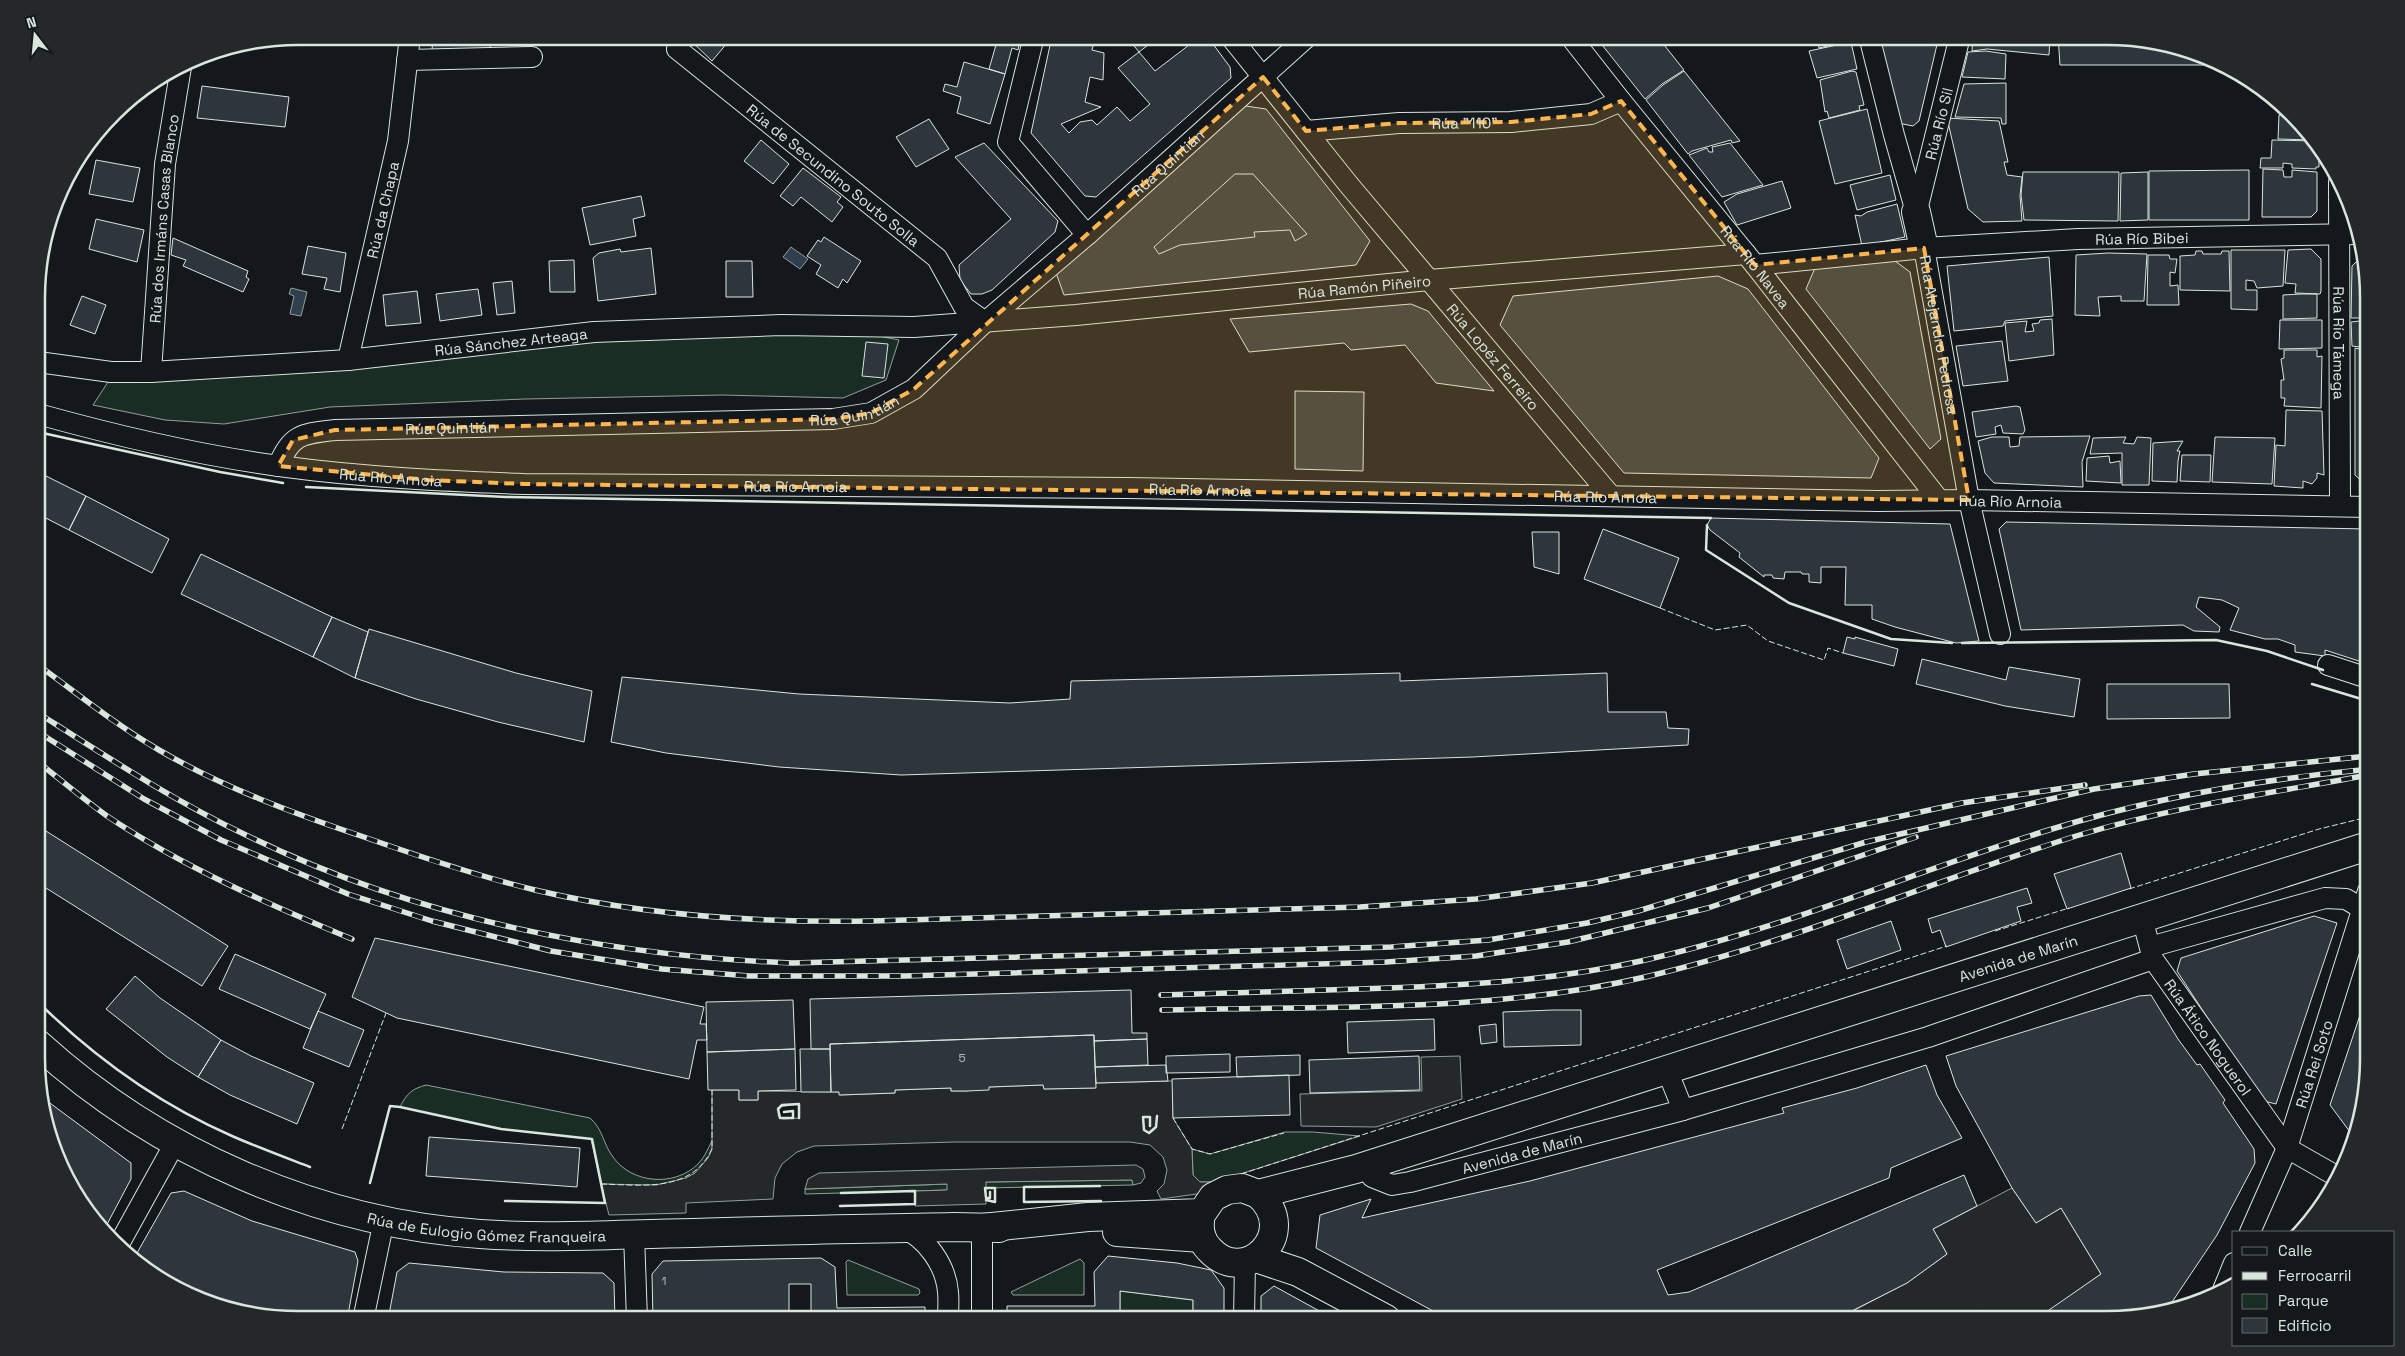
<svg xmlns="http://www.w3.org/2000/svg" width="2405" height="1356" viewBox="0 0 2405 1356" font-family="'Space Grotesk',sans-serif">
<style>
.green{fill:#1a2d24;stroke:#939e99}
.parking{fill:#24282b;stroke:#939e99;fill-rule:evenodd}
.water{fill:#2f3f4d;stroke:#939e99}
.building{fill:#2c363c;stroke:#d8e6dc}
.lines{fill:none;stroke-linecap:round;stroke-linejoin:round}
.street-casing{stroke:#d8e6dc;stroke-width:22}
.secondary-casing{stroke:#d8e6dc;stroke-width:30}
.street{stroke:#14181c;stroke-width:20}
.secondary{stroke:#14181c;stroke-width:28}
.rail-casing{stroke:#d8e6dc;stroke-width:5.5}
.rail{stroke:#14181c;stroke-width:4;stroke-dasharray:11;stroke-linecap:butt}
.fence{stroke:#d8e6dc;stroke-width:1;stroke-dasharray:6 2.5;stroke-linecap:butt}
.wall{stroke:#d8e6dc;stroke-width:2.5}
.marked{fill:#ffb74d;fill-opacity:0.2;stroke:#ffb74d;stroke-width:4;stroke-dasharray:10 6;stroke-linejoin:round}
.labels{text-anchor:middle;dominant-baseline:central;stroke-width:4;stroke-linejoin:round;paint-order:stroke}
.number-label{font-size:12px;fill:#adbab4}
.street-label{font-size:15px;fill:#d8e6dc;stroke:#14181c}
.rim{fill:none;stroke:#d8e6dc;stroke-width:2.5}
</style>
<rect width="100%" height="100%" fill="#14181c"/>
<path class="green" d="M860 332 899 340 886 380 843 398 722 395 525 399 330 407 224 424 165 420 93 405 108 382 285 371 649 336Z
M426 1085 590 1118C603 1129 603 1144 613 1157 632 1184 675 1187 698 1164 705 1157 709 1146 714 1137 708 1195 643 1185 601 1184L591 1139 501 1129 400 1107C407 1093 412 1089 426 1085Z
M1285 1132H1313L1360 1136 1215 1182H1200L1193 1175 1192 1149 1210 1154Z
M1133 1180V1185L985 1188 986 1182Z
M948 1184V1190L805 1194V1189Z
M1080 1259 1084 1263V1295H1013L1011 1292Z
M848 1260 919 1289 920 1293 918 1295H847L846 1262Z
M1120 1291 1193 1300V1319L1120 1320Z"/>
<path class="parking" d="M1460 1056 1462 1099 1376 1127 1301 1126 1300 1094 1422 1091 1421 1057Z
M1173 1081V1118L1192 1149 1193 1175 1200 1182H1215L1218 1191 1161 1199 1157 1191 1164 1184 1167 1170 1163 1157 1150 1145 1130 1142H955L814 1146 797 1152 782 1164 775 1178 773 1199 686 1203V1213L609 1215 601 1184 656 1185 686 1178 695 1173 708 1158 712 1149V1090H739V1100H758V1091L839 1092 840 1095 895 1093V1090L951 1088V1091H967L989 1087 1043 1085 1044 1089 1095 1088 1096 1083ZM799 1104V1118L783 1119 778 1116 779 1107Z
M1136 1165 1143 1169 1145 1177 1141 1183 1133 1185 1132 1180 986 1182V1204L915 1206V1191L947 1190V1184L805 1189 808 1179 819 1173Z
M2012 1188 2036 1223 2061 1208 2101 1274 2038 1319H1985L1979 1310 1964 1319H1837L1907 1283 1947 1254 1933 1229Z"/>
<path class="water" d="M791 247 808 259 800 269 783 257Z
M291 288 307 292 301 316 290 314 294 296 289 294Z"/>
<path class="building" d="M433 36H491L490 49 432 50Z
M686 36H733L712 61Z
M991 36H1021L1018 50 1012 48 1005 74 989 69 998 38Z
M1052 36H1108L1109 41 1095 38 1092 50 1104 53 1103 80 1090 77 1085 102 1101 107 1061 124 1069 133 1080 122 1092 120 1097 125 1117 107 1130 121 1150 104 1118 68 1139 52 1155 71 1193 42 1189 36H1207L1230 67 1231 78 1096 197 1085 196 1031 133Z
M1126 36H1160L1139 52Z
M1247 36H1276L1274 39H1249Z
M1595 36H1657L1684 70 1662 84 1645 99Z
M1816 36H1847V37L1839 38 1840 43 1819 48Z
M1887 36H1897L1899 44 1909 41V36H1939L1919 121 1913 126 1898 123 1878 39Z
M1973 36H2050L2049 55 1987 49 1972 51Z
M2058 36H2107L2174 45 2222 65H2060Z
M1851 42 1857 69 1817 78 1809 51Z
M1986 51 2006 54 2005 79 1962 77 1968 52Z
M964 62 1005 74 990 124 957 113 961 97 943 91 945 84 957 87Z
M1684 71 1740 141 1732 143 1731 140 1692 151 1688 154 1646 100 1663 85Z
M1852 71 1856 72 1864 105 1859 106 1860 110 1829 118 1827 111 1825 112 1820 80Z
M2006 83V124H2002L2001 118 1955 117 1964 84Z
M202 86 289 97 285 127 197 118Z
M1239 105 1266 109 1370 241 1356 265 1064 295 1055 270Z
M1867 109 1882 173 1835 184 1819 121Z
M2291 114 2313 140 2278 139 2279 115Z
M1947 118 1999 121 2008 162H2004L2007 175 2022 177 2020 196 2022 221 1983 222 1968 209Z
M929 119 949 149 916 167 896 137Z
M761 140 789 164 773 184 744 161Z
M2272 140 2314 141 2319 147V167H2316V169L2292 168V164L2283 163V168H2260L2261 158H2271Z
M984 143 1058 221 1055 232 992 290 982 294H971L960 280 959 265 1011 219 955 157Z
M1730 143 1763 185 1722 197 1689 155 1707 148 1709 152H1713L1712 147Z
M96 160 140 168 133 202 89 194Z
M803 168 841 197 837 202 843 207 832 222 801 197 793 206 780 196Z
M2263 169 2283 170 2284 177H2292V170L2317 172V211L2311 217H2262Z
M2249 170V220H2149V171Z
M2023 172H2119L2118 221 2024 220 2021 195Z
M2148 172V220L2120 221 2121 173Z
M1235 174H1253L1307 234 1295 241 1290 230 1254 232 1255 237 1180 245 1159 254 1154 247Z
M1890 175 1896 200 1857 210 1850 185Z
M1782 181 1791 208 1737 225 1724 202 1737 194Z
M641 196 645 216 633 219 636 236 590 245 582 208Z
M1897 204 1905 237 1862 246 1855 215 1861 216 1867 212Z
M96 219 144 230 137 262 89 249Z
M824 237 861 261 847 283 843 279 838 288 816 274 821 265 807 256 818 240 821 242Z
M173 238 248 271 246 277 249 279 243 292 183 266 186 260 171 255Z
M308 246 346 253 340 292 324 289 327 278 302 274Z
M651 248 656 294 598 301 593 258 599 253 620 249 621 252Z
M2311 249 2321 259V291L2320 294 2295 293 2296 284 2285 283 2288 250Z
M2231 250H2285L2283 286 2257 288 2254 281 2246 280V290H2257V310L2231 309Z
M2196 251H2202L2203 254H2221L2222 251H2229L2230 291 2180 290V256L2195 255Z
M2108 253 2147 254 2144 301H2121V296L2098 297 2100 316 2075 315 2076 255Z
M2148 255H2169L2170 259H2177L2175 273 2170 272V286L2178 285 2179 305H2147Z
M2363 255 2368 281V318H2351L2352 266Z
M2049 257 2053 316 2005 321 2003 326 1954 331 1947 266Z
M574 260 575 292H550L549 261Z
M726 261H752L753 297H726Z
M1895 261 1910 272 1941 439 1930 449 1806 289 1815 268Z
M1718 276 1748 289 1879 458 1871 478 1624 473 1500 325 1513 296Z
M512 281 515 313 497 315 493 283Z
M478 289 482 315 440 321 436 294Z
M417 291 421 323 386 326 383 295Z
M2301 294H2317V318L2283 319V295Z
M82 296 106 305 95 334 70 325Z
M1411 304 1428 311 1494 391 1436 383 1405 345 1351 350 1344 343 1249 352 1230 319Z
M2052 319 2054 355 2009 361 2005 323 2027 321 2025 332 2034 331 2032 324 2039 323 2040 320Z
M2280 320H2322V348L2279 349Z
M2368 320V348L2352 346 2351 322Z
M2002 341 2008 381 1963 386 1956 346Z
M866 342 888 344 884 378 862 376Z
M2355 348 2368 351V484H2365L2355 475Z
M2284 350H2317V357L2322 356 2321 408 2284 406 2285 398H2281V380H2284L2281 359 2284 358Z
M1295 391 1364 392 1363 471 1295 469Z
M2016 406 2020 407 2025 430 2023 434 2003 433 2001 425 1995 427 1996 434 1976 437 1972 412Z
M2286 410 2322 411 2324 475 2317 473V478L2312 484 2303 481V488L2274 486 2276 445 2285 446Z
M2090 436 2082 462 2083 487 1994 483 1985 473 1978 441 1992 437H2009L2010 447 2019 446 2020 437Z
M2126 437 2123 443 2134 444 2137 437 2151 438 2149 485H2122V453L2090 454 2093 438Z
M2215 437 2275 438 2272 484 2212 482Z
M2183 441 2177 451H2180L2178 461 2177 482 2152 481 2153 443Z
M2182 455H2211L2210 482 2180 481Z
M2109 456 2110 463 2120 461 2121 483 2086 481 2087 458Z
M38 472 86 496 69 530 38 514Z
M86 496 169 539 152 573 69 530Z
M1711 518 1950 524 1979 641 1956 643 1895 627 1872 619V605H1845L1846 567H1821V583L1809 582V574H1802L1801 572H1785L1784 579 1773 578 1772 575H1764V577L1739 557 1740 553 1710 530 1707 525Z
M2006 522 2368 529V664L2325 650V656L2295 652V645L2278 639H2265L2230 630 2239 608 2222 600 2199 597 2196 607 2220 627 2219 632 2194 631 2183 625 2021 630 1999 529Z
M1603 529 1679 558 1660 608 1584 579Z
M1532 532H1559V574L1534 567Z
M201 554 332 617 313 657 181 594Z
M332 617 368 632 355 678 313 657Z
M369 629 516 673 592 691 584 742 498 722 416 699 355 678Z
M1847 637 1855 639V637L1898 649 1894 666 1843 653Z
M1922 659 2006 680 2009 667 2080 679 2074 717 2005 706 1916 684Z
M1400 673V681L1607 673 1608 712H1666L1668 728 1689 729 1688 745 1473 757 901 775 779 767 666 753 611 742 622 677 799 694 1010 703 1070 699 1071 681Z
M2107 684H2229L2230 718 2107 719Z
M38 826 228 946 202 986 38 883Z
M2121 853 2131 888 2067 909 2054 874Z
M2027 888 2032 903 2017 907 2021 921 1946 947 1940 930 1932 933 1928 919Z
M2314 916 2337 923 2276 1104 2264 1101 2231 1054 2177 971 2181 958Z
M1891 921 1901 950 1847 969 1837 940Z
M375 938 704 1007 700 1024H706L707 1040H697L689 1079 397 1018 352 997Z
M235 954 326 994 310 1029 219 989Z
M135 976 160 998 221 1040 198 1077 167 1057 106 1009Z
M1131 990 1132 1033H1147V1039L1094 1041V1035L830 1044V1049H811L810 999Z
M2368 991V1075L2360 1126 2353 1136 2330 1105Z
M2151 995 2178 1039 2197 1065 2200 1064 2225 1100 2223 1103 2254 1149 2255 1163 2217 1235 2166 1311 2124 1319H2036L2101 1274 2061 1208 2036 1223 2012 1188 1956 1086 1946 1056 2139 996Z
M793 1000 795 1049 707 1052 706 1002Z
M1553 1010H1581V1045L1504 1047 1503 1012Z
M318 1011 364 1030 349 1067 303 1048Z
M1434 1019 1435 1050 1348 1053 1347 1022Z
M1496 1024 1497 1042 1481 1044 1479 1026Z
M1094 1035 1096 1088 1044 1089 1043 1085 989 1087V1090L967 1091H951V1088L895 1090V1093L839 1095V1092H831L830 1044Z
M1147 1039 1148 1065 1095 1067 1094 1041Z
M221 1040 251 1056 314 1083 297 1124 230 1095 198 1077Z
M795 1049 796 1090 758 1091V1100H739V1090H708L707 1052Z
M800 1049H830L831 1092H801Z
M1230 1054V1072L1166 1073V1056Z
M1300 1055V1075L1237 1077 1236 1057Z
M1419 1056 1420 1090 1310 1093 1309 1060Z
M1166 1065 1168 1081 1096 1083 1095 1067Z
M1926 1065 1937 1095 1962 1138 1891 1168 1889 1178 1657 1270 1668 1295 1689 1292 1964 1175 1977 1206 1933 1229 1947 1254 1907 1283 1836 1319H1448L1316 1248 1320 1215 1371 1199 1362 1218 1530 1181 1784 1113 1782 1108 1857 1088Z
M1289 1075 1290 1115 1173 1118 1172 1079Z
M39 1095 131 1163V1179L104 1230 81 1204 50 1142Z
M429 1137 580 1148 577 1187 426 1176Z
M184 1191 252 1221 355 1252 358 1261 347 1320H298L230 1311 167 1285 133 1260 171 1193Z
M1108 1256 1177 1263 1211 1270 1224 1288V1319H1193V1300L1120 1291V1320H1007V1306H1095L1094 1272Z
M821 1258 835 1267 837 1308 925 1307V1320H811V1284H789V1320H653L652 1274 663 1261Z
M409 1263 504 1272 603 1273 614 1283 615 1320H388L397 1272Z
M1274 1286 1323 1313 1321 1316 1326 1319H1261V1296Z"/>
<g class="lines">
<defs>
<g id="street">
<path id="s1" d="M679 36 677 49 937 258 964 307 985 322"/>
<path d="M1034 36 1008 142 1087 235"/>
<path id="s2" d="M1230 36 1349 185 1611 496"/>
<path id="s3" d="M1570 36 1621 101 1755 265 1939 500"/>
<path d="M1869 36 1894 135 1916 212"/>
<path d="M407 60 532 57"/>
<path id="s4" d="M1306 131 1399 123 1511 122 1591 114 1621 101"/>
<path id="s5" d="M2339 182 2340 506"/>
<path id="s6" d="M1917 210 1960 36"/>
<path id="s7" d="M1924 248 1969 500 2000 634"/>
<path id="s8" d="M1755 265 1924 248 2078 239 2359 234"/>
<path id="s9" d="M348 360 398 141 410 36"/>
<path id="s10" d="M38 362 111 372H151L348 360 594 332 781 325 914 327 1076 315 1429 280 1746 254"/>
<path id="s11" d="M151 372 165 164 181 67"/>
<path id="s12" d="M38 414C117 436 198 455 279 466 360 477 442 481 524 484L1128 488 1878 501 1969 500 2368 507"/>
<path id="s13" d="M278 466C292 434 301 434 335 430L833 419 871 413 914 389 985 322 1087 235 1308 36"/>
<path d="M2328 665 2368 678"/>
<path id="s14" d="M2142 918 2153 959 2287 1148 2338 1177"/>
<path d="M2150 947 2325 898 2346 899 2361 908"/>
<path d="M1667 1070 1683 1110"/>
<path id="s15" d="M1366 1166 1372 1177 1392 1185 1410 1182 1683 1110 1928 1037 2153 959"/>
<path d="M901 1228C926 1236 946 1266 948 1292 949 1301 948 1310 948 1320"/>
<path id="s16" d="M2250 1232 2287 1148 2368 891"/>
<path d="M634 1234 637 1320"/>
<path d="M118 1246 175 1143"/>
<path d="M2223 1290 2234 1263"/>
<path d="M1244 1319 1245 1262"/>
<path d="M363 1320 384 1220"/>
<path d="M982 1320V1228"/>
</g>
<g id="secondary">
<path d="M1916 212 1924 248"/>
<path id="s17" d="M38 1044C158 1153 318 1223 480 1234 550 1239 622 1234 693 1233 780 1230 867 1229 954 1227L999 1228"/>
<path d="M1200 1221C1199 1231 1202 1242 1209 1249 1245 1289 1302 1232 1258 1194"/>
<path id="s18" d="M982 1228 1088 1217 1202 1213 1213 1197 1227 1190 1242 1188 1258 1194 1356 1169 2368 846"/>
<path d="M1117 1232 1202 1238"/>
<path d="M1256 1258 1298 1272 1386 1319"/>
</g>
</defs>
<use href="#street" class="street-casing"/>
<use href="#secondary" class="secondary-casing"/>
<use href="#street" class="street"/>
<use href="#secondary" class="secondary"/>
<defs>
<path id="rail" d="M38 665C78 694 116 725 159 750 222 787 295 814 364 837 421 857 477 876 535 890 645 916 759 923 872 921L1360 907 1476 899 1592 883 1962 803 2085 785
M38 713C107 757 174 801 248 836 416 918 607 956 792 963L1391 947 1488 940 1587 923 1638 911 1866 842 2094 789 2194 774 2368 756
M38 732 144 799 221 840 348 894 432 921 551 951 662 969 749 976H905L1386 962 1476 956 1568 942 1708 908 1916 837
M38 762C61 780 83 799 107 816 183 867 268 904 352 939
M1161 995C1227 993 1293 991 1359 989 1453 986 1548 982 1641 961 1782 930 1914 871 2052 829 2153 798 2256 780 2361 770
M1162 1010C1319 1006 1492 1013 1645 977 1792 943 1932 881 2076 836 2171 807 2271 793 2368 775"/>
</defs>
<use href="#rail" class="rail-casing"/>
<use href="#rail" class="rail"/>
<path class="fence" d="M1660 608 1715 630 1747 625 1768 641 1824 660 1828 648 1843 653
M2129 889 2319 829 2368 817
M1995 931 2069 908
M1173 1118 1192 1149 1210 1154 1284 1133
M342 1129 386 1013
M1241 1174 1947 946
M601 1184C641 1185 692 1193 712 1149V1090"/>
<path class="wall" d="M38 432 220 472 283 483
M306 487 506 497 1711 518
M1707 525 1706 550 1789 603 1891 639 1952 643
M1962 643 2216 640 2267 651 2323 670
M2312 684 2368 701
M38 1002C94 1057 159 1104 232 1136 257 1147 284 1157 310 1167
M784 1112 793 1111V1118H780L778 1109 782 1105 799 1104V1118
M1150 1126V1117H1143L1144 1130 1149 1133 1156 1127 1157 1116
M370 1183 390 1106 400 1107 501 1129 592 1139 605 1203 505 1201
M1100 1186 1024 1187V1202L1101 1201
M986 1200 995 1202V1188H985L986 1198H990V1192
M840 1206 915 1204V1191L841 1193"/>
</g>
<path class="marked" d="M1263 77 1306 131 1399 123 1511 122 1591 114 1621 101 1755 265 1924 248 1969 500 524 484 428 480 278 466 293 440 335 430 833 419 871 413 914 389Z"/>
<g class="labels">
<g class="number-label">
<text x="962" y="1058">5</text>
<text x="664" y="1281">1</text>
</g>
<g class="street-label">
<text stroke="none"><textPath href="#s4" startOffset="159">Rúa "110"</textPath></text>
<text stroke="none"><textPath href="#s6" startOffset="89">Rúa Río Sil</textPath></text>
<text stroke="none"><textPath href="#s13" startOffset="999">Rúa Quintián</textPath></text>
<text stroke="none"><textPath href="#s1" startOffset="214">Rúa de Secundino Souto Solla</textPath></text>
<text stroke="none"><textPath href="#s9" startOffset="154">Rúa da Chapa</textPath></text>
<text stroke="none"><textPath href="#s11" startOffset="154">Rúa dos Irmáns Casas Blanco</textPath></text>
<text stroke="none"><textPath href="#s8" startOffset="388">Rúa Río Bibei</textPath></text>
<text stroke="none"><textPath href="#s3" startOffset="296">Rúa Río Navea</textPath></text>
<text stroke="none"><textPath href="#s10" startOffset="1331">Rúa Ramón Piñeiro</textPath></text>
<text stroke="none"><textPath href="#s7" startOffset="88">Rúa Alejandro Pedrosa</textPath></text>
<text stroke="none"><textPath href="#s10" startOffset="475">Rúa Sánchez Arteaga</textPath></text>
<text stroke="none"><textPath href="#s5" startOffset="161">Rúa Río Támega</textPath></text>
<text stroke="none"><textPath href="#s2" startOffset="415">Rúa Lopéz Ferreiro</textPath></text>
<text stroke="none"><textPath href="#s13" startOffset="594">Rúa Quintián</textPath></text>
<text stroke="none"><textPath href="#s13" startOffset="189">Rúa Quintián</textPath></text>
<text stroke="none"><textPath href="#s12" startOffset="359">Rúa Río Arnoia</textPath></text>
<text stroke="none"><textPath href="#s12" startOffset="764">Rúa Río Arnoia</textPath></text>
<text stroke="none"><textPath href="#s12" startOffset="1169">Rúa Río Arnoia</textPath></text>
<text stroke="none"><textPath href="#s12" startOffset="1574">Rúa Río Arnoia</textPath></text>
<text stroke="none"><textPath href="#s12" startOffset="1979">Rúa Río Arnoia</textPath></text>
<text stroke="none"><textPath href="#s18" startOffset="1084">Avenida de Marín</textPath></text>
<text stroke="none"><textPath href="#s14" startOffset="138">Rúa Ático Noguerol</textPath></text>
<text stroke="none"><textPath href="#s16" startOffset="180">Rúa Rei Soto</textPath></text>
<text stroke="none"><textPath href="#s15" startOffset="168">Avenida de Marín</textPath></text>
<text stroke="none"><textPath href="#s17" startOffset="496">Rúa de Eulogio Gómez Franqueira</textPath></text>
</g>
</g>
<path d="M0 0H2405V1356H0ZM298 45H2107A253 253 0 0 1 2360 298V1058A253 253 0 0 1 2107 1311H298A253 253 0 0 1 45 1058V298A253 253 0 0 1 298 45Z" fill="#24282b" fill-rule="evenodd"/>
<path class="rim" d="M298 45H2107A253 253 0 0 1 2360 298V1058A253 253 0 0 1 2107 1311H298A253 253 0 0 1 45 1058V298A253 253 0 0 1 298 45Z"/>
<rect x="2232" y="1231" width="162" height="115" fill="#14181c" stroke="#626a69"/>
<rect x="2242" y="1247" width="25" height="8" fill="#14181c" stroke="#626a69"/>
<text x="2278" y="1256" font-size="15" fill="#d8e6dc">Calle</text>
<rect x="2242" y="1272" width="25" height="8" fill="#d8e6dc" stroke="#626a69"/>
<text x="2278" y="1281" font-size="15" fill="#d8e6dc">Ferrocarril</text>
<rect x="2242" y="1294" width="25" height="15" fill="#1a2d24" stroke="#626a69"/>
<text x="2278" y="1306" font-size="15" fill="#d8e6dc">Parque</text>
<rect x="2242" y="1318" width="25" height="15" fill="#2c363c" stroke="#626a69"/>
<text x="2278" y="1331" font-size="15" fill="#d8e6dc">Edificio</text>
<g transform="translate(35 35) rotate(344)" stroke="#14181c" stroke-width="4" paint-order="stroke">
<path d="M0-4L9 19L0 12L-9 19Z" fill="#d8e6dc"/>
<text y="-8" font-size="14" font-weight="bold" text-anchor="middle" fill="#d8e6dc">N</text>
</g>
</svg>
